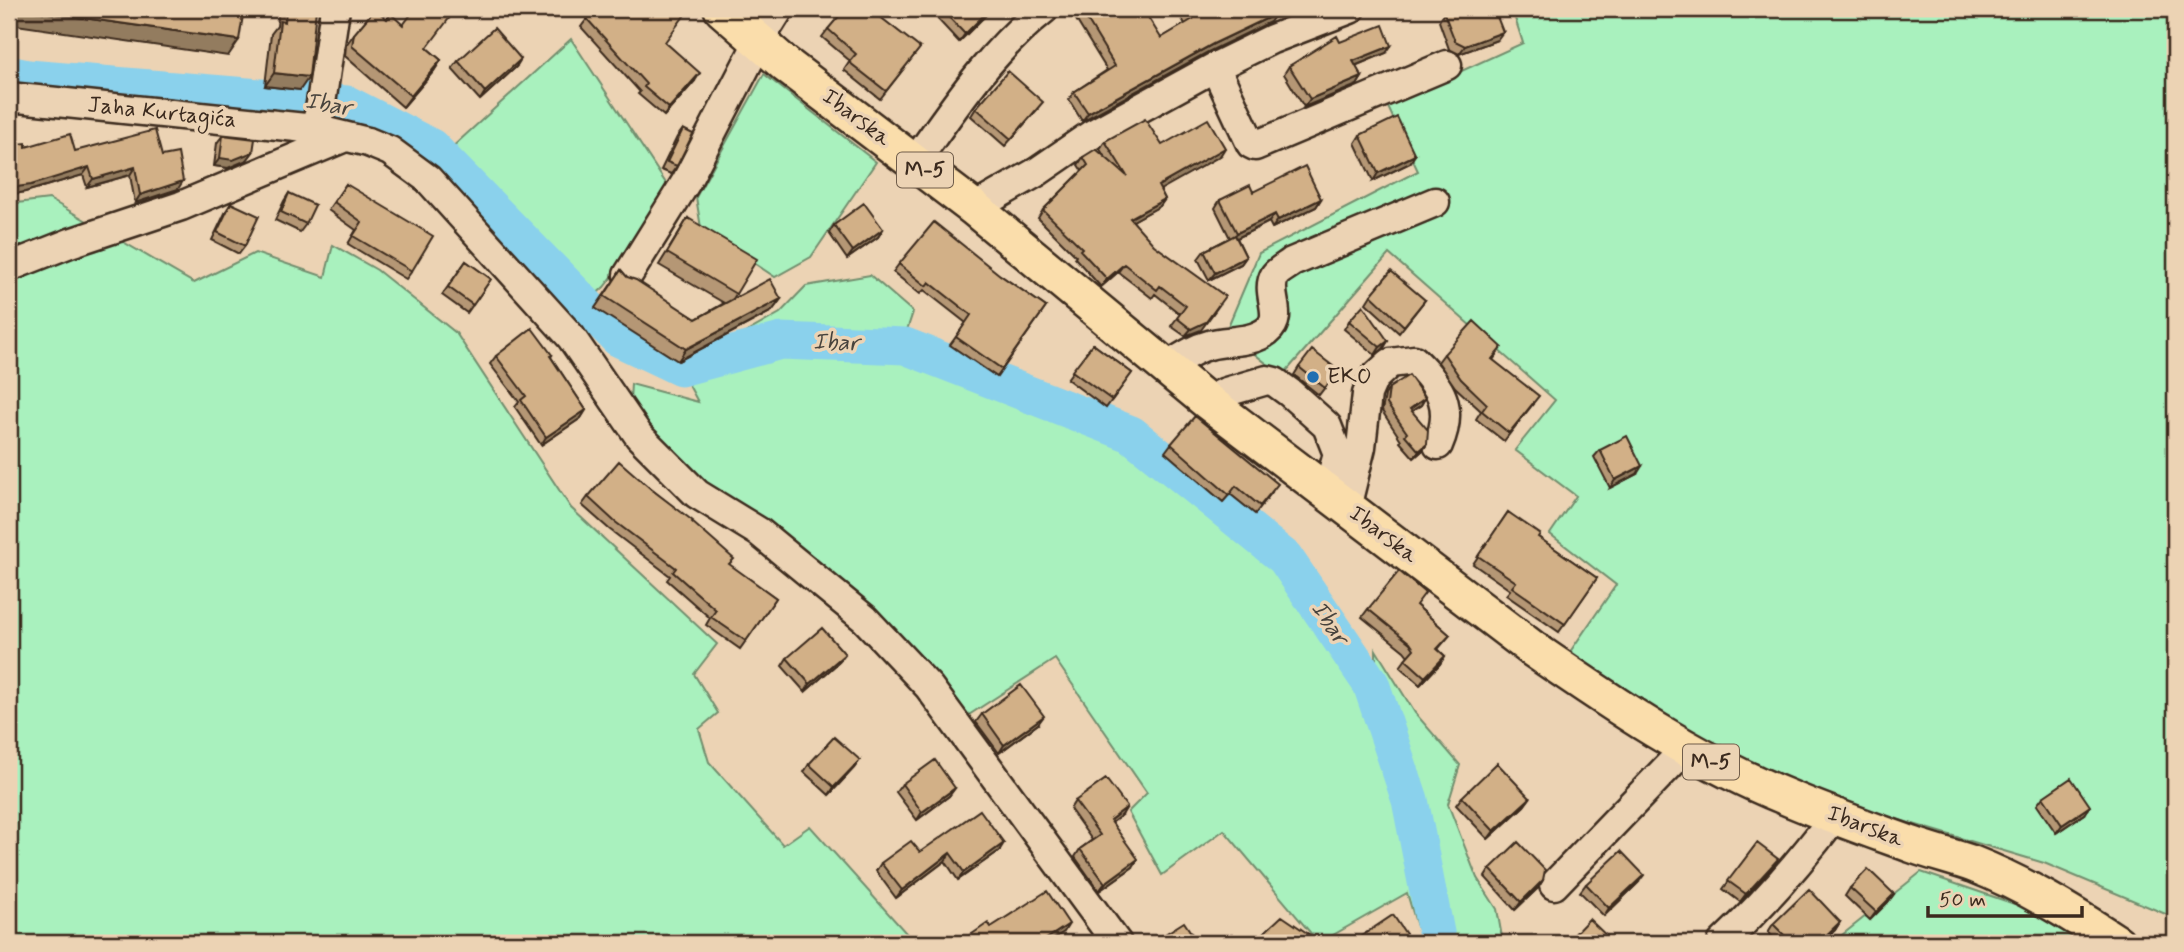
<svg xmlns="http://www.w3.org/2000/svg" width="2184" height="952" viewBox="0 0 2184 952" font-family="Mynerve,sans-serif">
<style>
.green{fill:#a9f1be;stroke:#728e6e;stroke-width:2}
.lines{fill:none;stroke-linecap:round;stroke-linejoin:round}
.river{stroke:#8ad1ec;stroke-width:37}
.minor-casing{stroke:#3b2a1e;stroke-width:33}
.major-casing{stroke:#3b2a1e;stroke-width:40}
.minor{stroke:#ecd3b4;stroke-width:28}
.major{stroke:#faddab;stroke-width:35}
.wall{fill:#b59774;stroke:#3b2a1e;stroke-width:2}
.shaded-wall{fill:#937b5e;stroke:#3b2a1e;stroke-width:2}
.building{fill:#d2b087;stroke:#3b2a1e;stroke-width:2}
.poi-dot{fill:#1f6fb2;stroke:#ecd3b4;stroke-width:2.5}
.labels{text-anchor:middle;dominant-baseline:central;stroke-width:7;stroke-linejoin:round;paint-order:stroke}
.shield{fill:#ecd3b4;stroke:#705d4b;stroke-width:2}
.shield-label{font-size:21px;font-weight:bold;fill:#3b2a1e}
.street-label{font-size:23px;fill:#3b2a1e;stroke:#ecd3b4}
.poi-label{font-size:23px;fill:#3b2a1e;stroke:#ecd3b4;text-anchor:start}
.water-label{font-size:24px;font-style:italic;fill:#47433d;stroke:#ecd3b4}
</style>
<rect width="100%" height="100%" fill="#ecd3b4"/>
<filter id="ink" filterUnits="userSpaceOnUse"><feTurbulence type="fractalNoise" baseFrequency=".0143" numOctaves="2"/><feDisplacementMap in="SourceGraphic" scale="14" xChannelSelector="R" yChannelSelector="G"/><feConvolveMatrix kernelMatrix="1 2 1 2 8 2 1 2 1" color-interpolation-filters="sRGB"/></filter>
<g filter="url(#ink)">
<path class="green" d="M1512 9H2175V918L2044 863 1839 802 1745 769 1563 662 1616 585 1550 534 1576 496 1515 450 1555 400 1389 254 1282 376 1226 331 1259 253 1418 171 1387 105 1523 43Z
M571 39 675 197 604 287 592 298 449 150Z
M764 74 876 162 811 257 775 277 701 228 696 197Z
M49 199 194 283 255 253 325 277 333 245 377 270 456 333 571 508 717 644 694 674 718 713 699 729 709 762 783 845 810 826 915 943H9V204Z
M870 275 913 312 905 336 784 331 715 350 780 313 806 286Z
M784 352 904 353 1124 440 1273 565 1359 686 1399 810 1425 943H1422L1407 893 1319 943 1224 830 1162 875 1128 812 1147 793 1055 659 961 720 715 495 653 433 630 400 631 384 698 402 684 376Z
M1376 650 1415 713 1460 765 1448 804 1477 878 1497 909 1503 943H1447L1416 796 1376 672Z
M1921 872 2038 912 2090 943H1832Z"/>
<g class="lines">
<path class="river" d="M9 74 28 78 347 104 431 147 618 338 681 368 781 341 905 346 1131 434 1285 558 1371 684 1410 800 1438 943"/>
<defs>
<path id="minor" d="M1215 67 1251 144 1255 146 1447 65
M9 97 315 129 368 142 390 151 428 179 571 337 639 436 697 494 759 532 865 619 929 687 1117 943
M315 129 320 110 335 9
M915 162C954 107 991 51 1044 9
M974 208 1037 172 1091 135 1215 67 1272 39 1350 9
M9 267 70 243 181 206 345 137
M628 275 686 182 759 41 779 9
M1166 367C1180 359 1193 349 1209 345 1227 340 1252 343 1267 331 1286 316 1264 293 1275 275 1279 270 1287 266 1292 262L1435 202
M1207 401 1226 392 1267 380 1275 382 1290 393 1327 426 1338 454 1327 493
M1346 508 1361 447 1367 394 1374 378 1390 363 1414 360C1442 387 1454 408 1438 445
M1554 885 1685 749
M1722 943C1764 904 1800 862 1835 816"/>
<path id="major" d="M722 9 786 65 974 208 1207 401 1533 649C1613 704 1693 759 1784 796 1826 814 1869 829 1913 845 1932 852 1953 857 1973 864 2024 884 2071 913 2117 943"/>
</defs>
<use href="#minor" class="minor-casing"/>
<use href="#major" class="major-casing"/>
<use href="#minor" class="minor"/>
<use href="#major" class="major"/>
</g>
<path class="wall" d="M279 9H316L300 90 265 86 271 34 277 26Z
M935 9H992L959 42 932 13Z
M1176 9H1273L1270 22 1208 52 1082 121 1069 100 1074 92 1107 70 1075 18 1081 10 1161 38 1185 24Z
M1444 13 1497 40 1459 54 1449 49 1439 21Z
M587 19 665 42 695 81 664 116 638 94 640 92 581 27Z
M828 29 920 48 880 99 844 70 850 61 822 37Z
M354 34 427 48 441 60 434 71 403 107 345 56 346 45Z
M1340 42 1386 53 1355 66 1362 77 1357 85 1304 107 1284 74 1289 66Z
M458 61 516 67 480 100 452 69Z
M976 108 1037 110 1005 146 971 116Z
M683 129 677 166 671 174 661 170 677 137Z
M223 135 253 152 247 160 228 168 214 166 217 143Z
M1360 135 1410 163 1373 181 1355 143Z
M1105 141 1162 145 1220 156 1160 189 1165 199 1160 206 1133 221 1201 330 1185 336 1171 326 1180 314 1155 294 1152 298 1118 272 1101 287 1075 258 1076 256 1038 218 1043 210 1082 171 1078 165 1083 157 1104 156 1100 149Z
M9 145 75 151 162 156 178 189 135 203 130 175 87 187 83 175 25 192 9 195Z
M346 184 412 271 406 279 348 244 356 230 328 210Z
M1253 192 1321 199 1316 207 1272 228 1269 222 1237 238 1246 257 1241 264 1209 280 1198 259 1204 251 1230 238 1215 208 1220 200Z
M289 193 306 224 300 232 275 220 284 201Z
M231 203 245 246 239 254 212 240 226 211Z
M688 218 736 294 733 299H781L772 311 678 361 595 308 621 270 627 277 696 319 724 303 659 265Z
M834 225 883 229 878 237 847 259 829 233Z
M466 261 491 279 467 313 442 295Z
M899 264 1000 275 1046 307 997 377 950 345 966 323 924 290 920 294 893 272Z
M1371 295 1425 300 1399 333 1366 303Z
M1349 321 1388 341 1383 349 1375 355 1344 329Z
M1093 344 1132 373 1106 408 1067 379Z
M1444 354 1497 355 1493 360 1533 404 1504 441 1476 419 1481 411 1455 387 1438 362Z
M552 355 551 357 586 410 581 418 541 445 515 407 519 402 490 364 496 356Z
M1299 367 1338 370 1319 395 1294 375Z
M1389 388 1425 398 1421 405 1412 411 1427 444 1423 450 1414 458 1400 442 1401 440 1382 411 1385 395Z
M1171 444 1272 492 1255 514 1230 494 1223 502 1165 452Z
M1600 450 1637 474 1610 488 1594 457Z
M651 489 692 522 729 565 776 598 740 649 706 625 710 618 667 580 670 576 609 529 582 505 588 497Z
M1508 512 1538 537 1597 578 1559 632 1506 595 1510 590 1473 564Z
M1416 605 1450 635 1438 649 1445 656 1440 664 1420 685 1400 667 1408 656 1404 651 1362 617 1368 609Z
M787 658 839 662 805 692 782 666Z
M982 714 1038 724 999 753 976 722Z
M860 760 854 768 829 795 804 772 809 764Z
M902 784 955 788 949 796 917 820 896 792Z
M1462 797 1530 798 1524 806 1488 839 1456 805Z
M2043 797 2084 814 2056 833 2037 805Z
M1075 801 1122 815 1112 822 1133 867 1099 891 1075 857 1080 849 1092 840 1070 809Z
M1757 843 1772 867 1740 902 1723 889Z
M999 851 958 880 945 861 896 898 876 871 881 863 920 852Z
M1490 869 1543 880 1538 888 1515 910 1485 877Z
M1638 883 1604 916 1580 892 1586 884Z
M1850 888 1894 894 1888 902 1870 920 1845 896Z
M1840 922 1835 930 1821 943H1779L1768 932 1773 924Z"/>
<path class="shaded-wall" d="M9 9H20L239 40 228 56 9 24Z
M990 9H992L959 42 965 34Z
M1276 14 1270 22 1208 52 1082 121 1088 113 1213 44Z
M1503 32 1497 40 1459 54 1465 46Z
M1391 46 1386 53 1347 69 1353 61Z
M521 59 516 67 480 100 485 92Z
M441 60 434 71 403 107 411 96Z
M274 73 309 77 300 90 265 86Z
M700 73 695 81 664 116 669 108Z
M1362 77 1357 85 1304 107 1310 99Z
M1225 148 1220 156 1153 194 1158 186Z
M253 152 247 160 228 168 214 166 220 158Z
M1415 155 1410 163 1373 181 1378 173Z
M89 167 83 175 25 192 9 195V188Z
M135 167 130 175 87 187 93 179Z
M183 181 178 189 135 203 140 195Z
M1165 199 1160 206 1124 226 1130 218Z
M1321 199 1316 207 1272 228 1278 220Z
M1275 214 1269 222 1231 241 1237 233Z
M883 229 878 237 847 259 853 251Z
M1246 257 1241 264 1209 280 1215 273Z
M1124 264 1118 272 1101 287 1107 279Z
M781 299 772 311 678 361 686 349Z
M1220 304 1201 330 1185 336 1191 329Z
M1388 341 1383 349 1375 355 1380 347Z
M1425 398 1421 405 1405 416 1410 409Z
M586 410 581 418 541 445 546 437Z
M1427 444 1423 450 1414 458 1419 451Z
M1642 466 1637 474 1610 488 1615 480Z
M845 654 839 662 805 692 810 684Z
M1445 656 1440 664 1420 685 1425 677Z
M1044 716 1038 724 999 753 1004 745Z
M860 760 854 768 829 795 834 787Z
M955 788 949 796 917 820 922 812Z
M1530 798 1524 806 1488 839 1494 831Z
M2090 806 2084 814 2056 833 2062 825Z
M1127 807 1122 815 1105 828 1110 820Z
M1004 843 999 851 958 880 964 872Z
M950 853 945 861 896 898 902 890Z
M1138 859 1133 867 1099 891 1105 883Z
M1778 859 1772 867 1740 902 1746 894Z
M1644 875 1638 883 1604 916 1609 908Z
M1543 880 1538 888 1515 910 1521 902Z
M1894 894 1888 902 1870 920 1876 912Z
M1840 922 1835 930 1821 943H1818Z
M1069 924 1064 932 1047 943H1040Z"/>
<path class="building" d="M20 9H244L239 40Z
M286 9H316L309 77 274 73 280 21 285 22Z
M375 9 387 19 391 14 403 25 415 9H456L427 48 441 60 411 96 352 46 354 34Z
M598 9H689L665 42 700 73 669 108 644 87 646 84 587 19Z
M845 9H870L920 48 886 91 849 62 856 54 828 29Z
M941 9H990L965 34Z
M1082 9H1143L1161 38 1193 19 1186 9H1273L1276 14 1213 44 1088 113 1074 92 1115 66 1081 10Z
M1455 9H1494L1503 32 1465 46 1455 41 1444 13Z
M1383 25 1391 46 1353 61 1362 77 1310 99 1289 66 1337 36 1340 42Z
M494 28 521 59 485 92 458 61Z
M1008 71 1043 102 1011 139 976 108Z
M1397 117 1415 155 1378 173 1360 135Z
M1145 119 1162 145 1208 119 1225 148 1158 186 1165 199 1130 218 1154 245 1225 296 1206 322 1191 329 1177 318 1186 306 1160 286 1157 290 1124 264 1107 279 1080 250 1082 248 1043 210 1088 165 1083 157 1096 149 1127 176 1105 141Z
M683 129 693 134 677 166 667 162Z
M155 130 162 156 178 153 183 181 140 195 135 167 93 179 89 167 31 185 9 188V145L26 143V147L70 134 75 151Z
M223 135 255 139 253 152 233 160 220 158Z
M1305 166 1321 199 1278 220 1275 214 1237 233 1220 200 1250 185 1253 192Z
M346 184 433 236 412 271 353 236 362 222 334 202Z
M289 193 315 205 306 224 281 212Z
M231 203 259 216 245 246 217 232Z
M864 203 883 229 853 251 834 225Z
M688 218 757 259 736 294 667 253Z
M934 222 1000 275 1046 307 1002 369 956 337 971 315 929 282 926 286 899 264Z
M1235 235 1246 257 1215 273 1204 251Z
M466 261 491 279 473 305 448 287Z
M621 270 627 277 636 280 696 319 770 279 781 299 686 349 604 296Z
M1391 271 1425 300 1404 326 1371 295Z
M1363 305 1388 341 1380 347 1349 321Z
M1474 321 1502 347 1492 359 1539 396 1509 433 1482 411 1487 404 1461 379 1444 354Z
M532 328 552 355 550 356 586 410 546 437 521 400 526 396 496 356Z
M1093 344 1132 373 1112 400 1072 371Z
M1312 350 1338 370 1325 388 1299 367Z
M1409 375 1425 398 1410 409 1428 430 1427 444 1419 451 1405 435 1407 433 1387 404 1389 388Z
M1195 416 1278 484 1260 506 1236 486 1229 495 1171 444Z
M1627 436 1642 466 1615 480 1600 450Z
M619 461 651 489 693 521 692 522 734 559 729 564 776 598 746 641 711 617 716 610 673 572 676 568 614 521 588 497Z
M1508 512 1540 534 1538 537 1597 578 1565 624 1512 587 1516 582 1478 556Z
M1399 571 1425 593 1416 605 1450 635 1437 649 1445 656 1425 677 1405 659 1414 649 1410 643 1368 609Z
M822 628 845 654 810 684 787 658Z
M1021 685 1044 716 1004 745 982 714Z
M834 737 860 760 834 787 809 764Z
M935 760 955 788 922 812 902 784Z
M1497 763 1530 798 1494 831 1462 797Z
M2071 778 2090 806 2062 825 2043 797Z
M1106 779 1127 807 1110 820 1138 859 1105 883 1080 849 1100 835 1075 801Z
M980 810 1004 843 964 872 950 853 902 890 881 863 911 841 920 852Z
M1518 842 1545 870 1543 880 1521 902 1490 869Z
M1757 843 1778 859 1746 894 1728 881Z
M1621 851 1644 875 1609 908 1586 884Z
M1868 869 1894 894 1876 912 1850 888Z
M1809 889 1840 922 1818 943H1792L1773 924Z
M1047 891 1069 924 1040 943H959L988 923 991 927Z
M1393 915 1412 943H1351Z
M1282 916 1310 935 1305 943H1259L1255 941Z
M1589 919 1614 943H1566Z
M1184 922 1198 943H1151Z"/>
</g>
<circle class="poi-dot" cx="1313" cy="377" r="7"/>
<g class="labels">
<g class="shield">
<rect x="897" y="152.5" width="56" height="35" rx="5"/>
<rect x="1683" y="744.5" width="56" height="35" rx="5"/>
</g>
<g class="shield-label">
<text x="925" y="170">M-5</text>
<text x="1711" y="762">M-5</text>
</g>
<g class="street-label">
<text transform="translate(162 113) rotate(6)">Jaha Kurtagića</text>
<text transform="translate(856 118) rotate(37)">Ibarska</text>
<text transform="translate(1383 535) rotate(37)">Ibarska</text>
<text transform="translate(1865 827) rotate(21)">Ibarska</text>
</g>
<g class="poi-label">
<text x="1327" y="377">EKO</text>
</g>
<g class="water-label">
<text transform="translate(328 105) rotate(10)">Ibar</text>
<text transform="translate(836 343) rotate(2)">Ibar</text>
<text transform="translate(1329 623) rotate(56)">Ibar</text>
</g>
</g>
<rect width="2184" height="952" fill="none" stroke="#ecd3b4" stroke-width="35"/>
<rect x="18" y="18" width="2149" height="917" fill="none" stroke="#3b2a1e" stroke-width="2.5" filter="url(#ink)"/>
<path d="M1928 906v10h154v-10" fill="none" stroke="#3b2a1e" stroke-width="3.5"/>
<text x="1939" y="906" font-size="21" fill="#3b2a1e" stroke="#ecd3b4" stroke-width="5" paint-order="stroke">50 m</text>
</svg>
